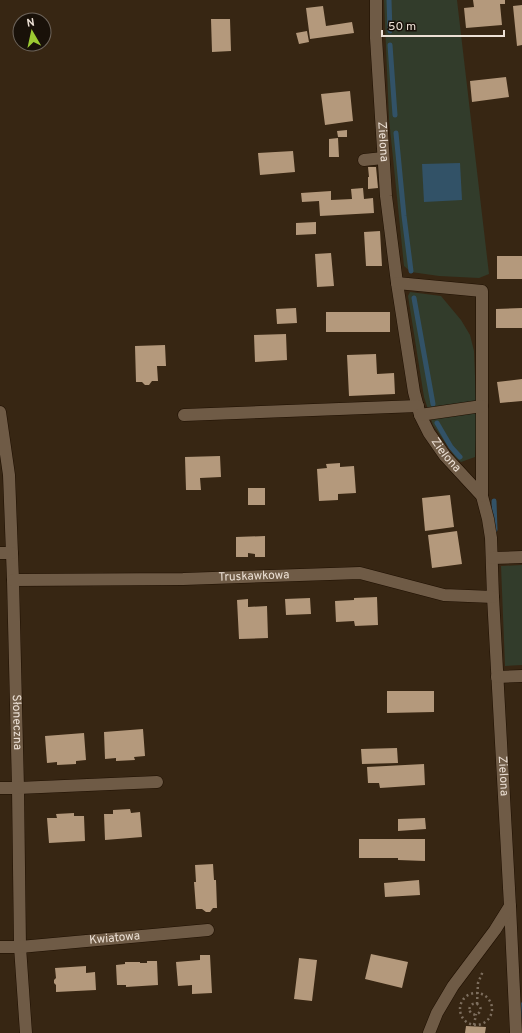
<svg xmlns="http://www.w3.org/2000/svg" width="522" height="1033" viewBox="0 0 522 1033" font-family="Overpass,sans-serif">
<style>
.green{fill:#323c2b}
.water{fill:#325267}
.lines{fill:none;stroke-linecap:round;stroke-linejoin:round}
.stream{stroke:#325267;stroke-width:5}
.building{fill:#b4997c}
.minor-casing{stroke:#1e0f00;stroke-width:13}
.path{stroke:#7d6e5e;stroke-width:2.5;stroke-dasharray:2 3;stroke-linecap:butt}
.minor{stroke:#6f5b46;stroke-width:12}
.labels{text-anchor:middle;dominant-baseline:central;stroke-width:4;stroke-linejoin:round;paint-order:stroke}
.street-label{font-size:12px;fill:#ece0d5;stroke:#191109}
</style>
<rect width="100%" height="100%" fill="#372613"/>
<path class="green" d="M384 0H457L489 274 479 278 439 276 411 272 404 266 389 119Z
M410 292 441 296 461 320 470 335 474 351 477 425 475 457 461 462 456 458 433 425 424 397 408 296Z
M522 565V665L505 666 501 566Z"/>
<path class="water" d="M460 163 462 200 424 202 422 164Z"/>
<g class="lines">
<path class="stream" d="M389 0 390 31
M390 45 395 115
M396 133 404 216 411 271
M414 298 433 404
M437 423 451 447 460 457
M494 501 495 530
M521 1005 522 1026"/>
</g>
<path class="building" d="M473 0H505V4H500L502 25 466 28 464 8 474 7Z
M522 5V45L517 46 513 6Z
M323 6 326 26 352 22 354 33 310 39 306 8Z
M211 19H230L231 51 212 52Z
M307 31 309 42 299 44 296 33Z
M506 77 509 97 472 102 470 81Z
M350 91 353 121 325 125 321 94Z
M347 130V137H338L337 131Z
M338 138 339 157H329V139Z
M293 151 295 172 260 175 258 153Z
M368 167H376L378 188 368 189V177H369Z
M363 188 364 199 373 198 374 213 320 216 319 201 302 202 301 193 331 191V200L352 199 351 189Z
M316 222V234L296 235V223Z
M380 231 382 266H366L364 232Z
M331 253 334 286 317 287 315 254Z
M497 256H522V279H497Z
M296 308 297 323 277 324 276 309Z
M522 308V328H496V309Z
M326 312H390V332H326Z
M286 334 287 360 255 362 254 335Z
M165 345 166 366H157L158 381H152L149 385H145L142 382H136L135 346Z
M376 354 377 374 394 373 395 394 349 396 347 355Z
M522 379V401L500 403 497 382Z
M220 456 221 477 200 478 201 490H186L185 457Z
M340 463V467L354 466 356 493 338 494V500L319 501 317 469 327 468 326 464Z
M248 488H265V505H248Z
M450 495 454 527 425 531 422 498Z
M457 531 462 564 432 568 428 535Z
M265 536V557H255V554L248 553V557H236V537Z
M377 597 378 625 355 626 354 621 336 622 335 601 354 600V598Z
M310 598 311 614 286 615 285 599Z
M248 599V607L267 606 268 638 239 639 237 600Z
M387 691H434V712L387 713Z
M143 729 145 756 134 757 135 760 116 761V758L105 759 104 732Z
M84 733 86 760 76 761V764L57 765V762L47 763 45 736Z
M397 748 398 763 362 764 361 749Z
M424 764 425 785 380 788 379 783H368L367 767Z
M130 809 131 813 140 812 142 837 105 840 104 814H113V810Z
M74 813V816H84L85 841 49 843 47 818H57L56 814Z
M425 818 426 829 398 831V819Z
M359 839H425V861L398 860V858H359Z
M213 864 214 880H216L217 908H213L210 912H206L202 909H196L194 882H196L195 865Z
M419 880 420 895 385 897 384 883Z
M371 954 408 962 402 988 365 979Z
M200 955H210L212 993 192 994V985L178 986 176 962 200 960Z
M299 958 317 960 312 1001 294 999Z
M147 961H157L158 985 126 987V985H117L116 965 125 964V962H140V963H147Z
M86 966V973L95 972 96 990 56 992V985L54 983V980L56 978 55 968Z
M466 1026 486 1027 485 1033H465Z"/>
<g class="lines">
<defs>
<g id="minor">
<path id="s1" d="M376 0V38L386 196 397 283 414 392 420 415 429 433 445 456 482 496 488 519 491 538 493 597 510 906 516 1033"/>
<path d="M364 160 383 158"/>
<path d="M397 283 482 291V496"/>
<path id="s2" d="M0 412 9 475 13 580 18 788 20 947 26 1033"/>
<path d="M184 415 418 406"/>
<path d="M420 415 482 406"/>
<path d="M0 553H12"/>
<path d="M492 558 522 557"/>
<path id="s3" d="M13 580 183 579 360 573 444 595 493 597"/>
<path d="M497 677 522 676"/>
<path d="M0 788H18L157 782"/>
<path id="s4" d="M0 947H20L208 930"/>
<path d="M429 1033 437 1013 453 986 495 930 510 906"/>
</g>
</defs>
<use href="#minor" class="minor-casing"/>
<path class="path" d="M460 1009a16 16 0 1 1 32 0a16 16 0 1 1-32 0Z
M469.5 1009a5.5 5.5 0 1 1 11 0a5.5 5.5 0 1 1-11 0Z
M477 1004 478 983 483 971
M474 1025 476 1014"/>
<use href="#minor" class="minor"/>
</g>
<g class="labels">
<g class="street-label">
<text stroke="none"><textPath href="#s1" startOffset="142">Zielona</textPath></text>
<text stroke="none"><textPath href="#s1" startOffset="466">Zielona</textPath></text>
<text stroke="none"><textPath href="#s3" startOffset="241">Truskawkowa</textPath></text>
<text stroke="none"><textPath href="#s2" startOffset="311">Słoneczna</textPath></text>
<text stroke="none"><textPath href="#s1" startOffset="802">Zielona</textPath></text>
<text stroke="none"><textPath href="#s4" startOffset="115">Kwiatowa</textPath></text>
</g>
</g>
<g transform="translate(32 32) rotate(351)"><circle r="19" fill="#191109" stroke="#6d645b"/>
<path d="M0-3L7 15L0 10L-7 15Z" fill="#9cca32"/>
<text y="-6" font-size="11" font-weight="bold" text-anchor="middle" fill="#ece0d5">N</text>
</g>
<path d="M382 30v6h122v-6" fill="none" stroke="#ece0d5" stroke-width="2"/>
<text x="388" y="30" font-size="12" fill="#ece0d5" stroke="#191109" stroke-width="3" paint-order="stroke">50 m</text>
</svg>
